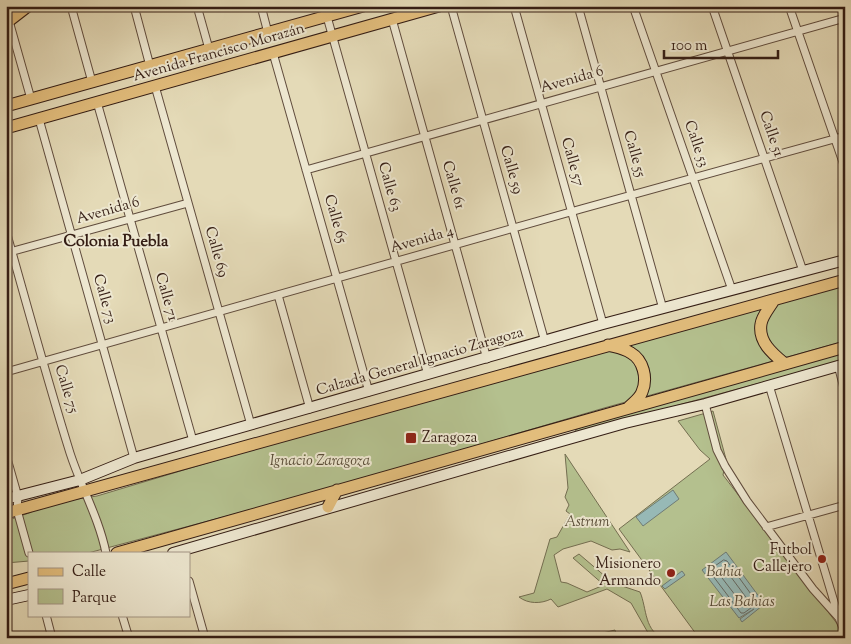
<svg xmlns="http://www.w3.org/2000/svg" width="851" height="644" viewBox="0 0 851 644" font-family="'Sorts Mill Goudy',serif">
<style>
.green{fill:#b4c08e;stroke:#746e51}
.water{fill:#97b9b6;stroke:#6f7b75}
.lines{fill:none;stroke-linecap:round;stroke-linejoin:round}
.shore{stroke:#666b65;stroke-width:1}
.street-casing{stroke:#604c3d;stroke-width:9}
.secondary-casing{stroke:#341d14;stroke-width:12}
.primary-casing{stroke:#341d14;stroke-width:13}
.street{stroke:#ede7d0;stroke-width:7}
.secondary{stroke:#ede7d0;stroke-width:10}
.primary{stroke:#e2bd7c;stroke-width:11}
.poi-dot{fill:#8f2418;stroke:#ede7d0;stroke-width:2}
.labels{text-anchor:middle;dominant-baseline:central;stroke-width:4;stroke-linejoin:round;paint-order:stroke}
.street-label{font-size:15px;fill:#341d14;stroke:#ede7d0}
.poi-label{font-size:15px;fill:#341d14;stroke:#ede7d0;text-anchor:end}
.park-label{font-size:15px;font-style:italic;fill:#5a4e39;stroke:#ede7d0}
.neighbourhood-label{font-size:16px;font-weight:bold;fill:#341d14;stroke:#ede7d0}
</style>
<rect width="100%" height="100%" fill="#e4dab7"/>
<filter id="stains"><feTurbulence type="fractalNoise" baseFrequency=".004" numOctaves="4"/><feColorMatrix values="0 0 0 0 .2 0 0 0 0 .09 0 0 0 0 .02 0 0 0 .5 -.17"/></filter>
<radialGradient id="worn" r=".72"><stop offset=".6" stop-color="#630" stop-opacity="0"/><stop offset="1" stop-color="#630" stop-opacity=".3"/></radialGradient>
<path class="green" d="M845 282V341L604 408 332 488 88 553H29V561L6 563V521L29 513 51 503 97 496 237 454 637 343Z
M845 352V360L682 404 571 436 577 429 593 423Z
M713 411 726 459 723 475 845 634V638H699L619 529 710 459 700 450 678 421Z
M565 454 630 552 620 549 612 550 591 541 563 549 554 555 561 582 567 583 587 592 604 585 573 558 579 554 613 583 640 592C647 608 644 633 665 638H651L631 603 607 589 558 607 551 599C541 604 528 604 519 597L534 593 550 539 557 537 570 514 566 511 569 505 565 497 568 488Z
M615 630 617 638H582Z"/>
<path class="water" d="M673 490 679 499 643 526 636 517Z
M726 552 763 602 760 604 762 606 742 622 740 619 754 609 739 618 702 570Z
M682 571 685 575 665 589 662 586Z"/>
<g class="lines">
<path class="shore" d="M724 560 727 561 756 601 755 605 744 613H741L710 572 711 569Z
M723 569H725L748 600 746 605 742 604 719 574V571Z"/>
<defs>
<path id="street" d="M71 6 92 82
M134 6 150 66
M197 6 209 49
M261 6 268 33
M324 6 428 375
M451 6 545 342
M514 6 603 324
M578 6 663 309
M633 6 732 290
M712 6 803 271
M789 6 845 168
M392 19 487 359
M9 21 31 99
M273 53 369 392
M155 86 251 425
M97 102 193 441
M39 119 134 458
M306 170 845 18
M6 231C27 305 47 379 70 453 81 487 99 518 106 553
M6 253 188 203
M278 295 310 409
M838 365 845 392
M6 372 581 209 845 136
M769 385 838 615
M705 404 717 450 725 466 747 501 813 589 839 618 845 633
M6 455 18 497 17 510 29 553
M766 527 845 505
M189 581 205 638
M46 615 52 638
M122 615 129 638"/>
<path id="secondary" d="M6 499 80 480 134 458 193 441 603 324 845 260
M173 553 551 444 625 423 705 404 845 364
M6 600 29 595"/>
<path id="primary" d="M6 23 28 6
M6 106 363 6
M6 128 439 6
M774 300C770 307 762 316 761 324 758 342 773 354 785 364
M608 345C615 347 624 348 631 353 643 360 648 378 642 392 640 398 634 402 629 407
M328 507 337 490
M6 513 845 280
M117 553 845 347
M6 584 29 578"/>
</defs>
<use href="#street" class="street-casing"/>
<use href="#secondary" class="secondary-casing"/>
<use href="#primary" class="primary-casing"/>
<use href="#street" class="street"/>
<use href="#secondary" class="secondary"/>
<use href="#primary" class="primary"/>
</g>
<g class="poi-dot">
<rect x="405" y="432" width="12" height="12" rx="2.5"/>
<circle cx="822" cy="559" r="5"/>
<circle cx="671" cy="573" r="5"/>
</g>
<g class="labels">
<g class="street-label">
<text transform="translate(219 53) rotate(-16)">Avenida Francisco Morazán</text>
<text transform="translate(572 80) rotate(-16)">Avenida 6</text>
<text transform="translate(771 134) rotate(71)">Calle 51</text>
<text transform="translate(696 144) rotate(71)">Calle 53</text>
<text transform="translate(634 154) rotate(74)">Calle 55</text>
<text transform="translate(572 162) rotate(74)">Calle 57</text>
<text transform="translate(511 170) rotate(74)">Calle 59</text>
<text transform="translate(453 185) rotate(74)">Calle 61</text>
<text transform="translate(389 187) rotate(74)">Calle 63</text>
<text transform="translate(108 211) rotate(-16)">Avenida 6</text>
<text transform="translate(335 219) rotate(74)">Calle 65</text>
<text transform="translate(422 240) rotate(-16)">Avenida 4</text>
<text transform="translate(216 252) rotate(74)">Calle 69</text>
<text transform="translate(166 297) rotate(74)">Calle 71</text>
<text transform="translate(104 299) rotate(74)">Calle 73</text>
<text transform="translate(420 362) rotate(-16)">Calzada General Ignacio Zaragoza</text>
<text transform="translate(66 389) rotate(73)">Calle 75</text>
</g>
<g class="poi-label">
<text x="422" y="438" text-anchor="start">Zaragoza</text>
<text x="812" y="550">Futbol<tspan x="812" dy="17">Callejero</tspan></text>
<text x="661" y="564">Misionero<tspan x="661" dy="17">Armando</tspan></text>
</g>
<g class="park-label">
<text x="320" y="461">Ignacio Zaragoza</text>
<text x="587" y="522">Astrum</text>
<text x="724" y="572">Bahia</text>
<text x="742" y="602">Las Bahias</text>
</g>
<g class="neighbourhood-label">
<text x="116" y="242">Colonia Puebla</text>
</g>
</g>
<rect width="851" height="644" fill="none" stroke="#e4dab7" stroke-width="25"/>
<rect x="8" y="8" width="836" height="629" fill="none" stroke="#341d14" stroke-width="2.5"/>
<rect x="12" y="12" width="826" height="619" fill="none" stroke="#341d14"/>
<rect x="28" y="552" width="162" height="65" fill="#ede7d0" stroke="#a39685"/>
<rect x="38" y="568" width="25" height="8" fill="#e2bd7c" stroke="#a39685"/>
<text x="72" y="576" font-size="15" fill="#341d14">Calle</text>
<rect x="38" y="589" width="25" height="15" fill="#b4c08e" stroke="#a39685"/>
<text x="72" y="602" font-size="15" fill="#341d14">Parque</text>
<path d="M664 50v8h114v-8" fill="none" stroke="#341d14" stroke-width="2.5"/>
<text x="671" y="50" font-size="15" fill="#341d14" stroke="#ede7d0" stroke-width="4" paint-order="stroke">100 m</text>
<rect width="100%" height="100%" filter="url(#stains)"/>
<rect width="100%" height="100%" fill="url(#worn)"/>
</svg>
